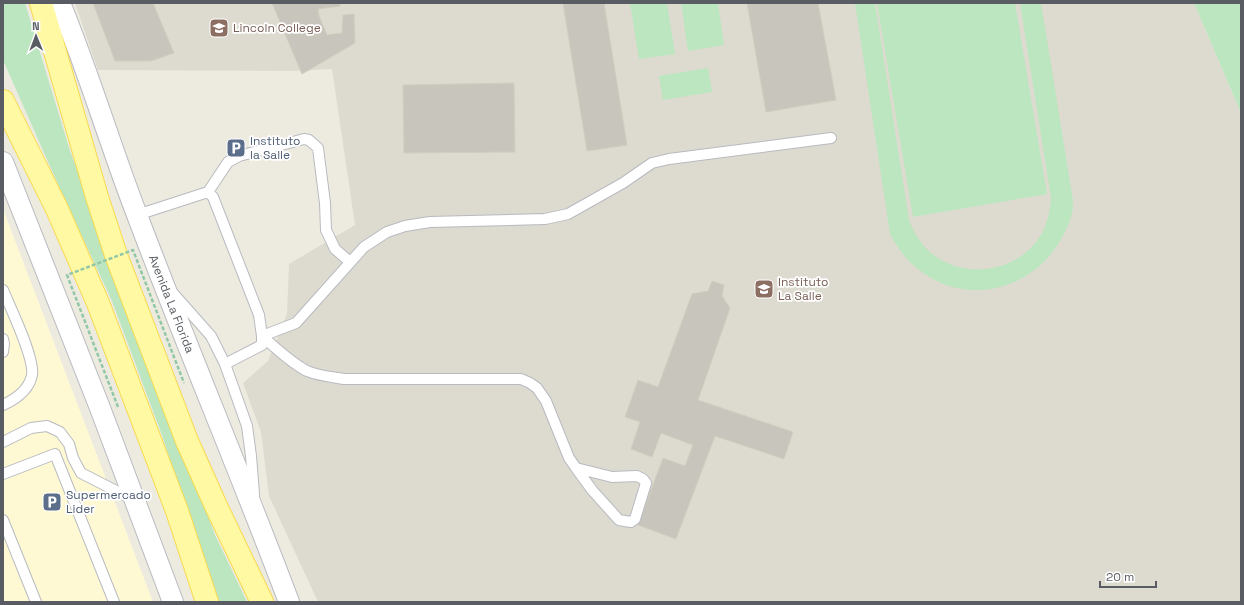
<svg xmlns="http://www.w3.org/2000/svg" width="1244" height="605" viewBox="0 0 1244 605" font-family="'Space Grotesk',sans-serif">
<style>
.commercial{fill:#fff9d3}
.education{fill:#dddbcf}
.green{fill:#bbe6bf}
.building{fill:#c8c5bd;stroke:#d2cdbe}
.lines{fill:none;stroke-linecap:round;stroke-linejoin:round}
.service-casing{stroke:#b8bac0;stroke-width:12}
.minor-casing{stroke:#b8bac0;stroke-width:22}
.primary-casing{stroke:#f8d94e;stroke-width:24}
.service{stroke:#fff;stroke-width:10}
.minor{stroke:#fff;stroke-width:20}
.primary{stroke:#fff9a3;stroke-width:22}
.path-bridge{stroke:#93c8a7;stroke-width:2.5;stroke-dasharray:4 2;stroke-linecap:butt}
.labels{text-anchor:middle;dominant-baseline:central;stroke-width:3.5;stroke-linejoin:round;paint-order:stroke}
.education-label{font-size:12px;fill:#785e54;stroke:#fff;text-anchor:start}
.service-label{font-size:12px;fill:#4e5e75;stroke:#fff;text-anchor:start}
.street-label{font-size:12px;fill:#595c62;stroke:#fff}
</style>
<rect width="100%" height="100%" fill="#edebe0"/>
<path class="commercial" d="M3 209 153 602H3Z"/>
<path class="education" d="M75 3H93L115 61H151L174 53 153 3H1194L1241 113V602H318L269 496 261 432 243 383 268 361 287 314 289 264 355 225 332 69 294 71 98 70Z"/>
<path class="green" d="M3 3H25L70 151 215 535 247 602H215L162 435 112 301 57 182 3 60Z
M630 3H667L675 54 639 59Z
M681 3H718L724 45 688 51Z
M855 3H875L909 220C914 233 921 244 931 253 964 280 1015 273 1039 238 1047 226 1050 212 1051 198L1020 3H1041L1071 188C1072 194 1073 201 1073 207 1072 218 1066 231 1060 241 1031 291 964 307 918 269 905 259 897 247 890 234Z
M877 3H1015L1047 194 913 217Z
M1194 3H1241V113Z
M708 68 712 92 663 100 659 76Z"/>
<path class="building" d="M93 3H153L174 53 151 61H115Z
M272 3H340V6L318 9 319 16 327 35 342 33 343 15 354 14 355 43 302 74Z
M563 3H604L627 145 587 151Z
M747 3H818L836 100 766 112Z
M514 83 515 152 404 153 403 85Z
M712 281 724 285 722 296 730 308 698 400 793 432 784 459 715 436 676 539 638 525 663 458 685 466 693 445 661 433 652 457 631 449 640 422 625 417 638 380 658 387 692 294 708 291Z"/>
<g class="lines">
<defs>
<path id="service" d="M208 192 228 162 239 156 304 139 309 140 318 148 325 203 326 230 335 249 350 262
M137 215 208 192 213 197 259 315 262 336V345L225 364
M3 290C10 307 35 358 32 375 29 390 16 399 3 405
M172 292 211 336 225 364 247 426 251 456 254 494
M3 339 4 344 3 352
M3 442 31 428 47 426 60 432 69 444 73 458 81 473 134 500
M576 468 569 458 546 401 537 388 530 383 521 379H344C332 377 319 376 307 371 290 362 276 348 262 336L296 323 364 247 387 232 405 226 430 222 545 219 568 214 623 183 652 163 669 159 831 138
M576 468 612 477 637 476 643 479 646 483 635 519 631 522 619 520 592 490Z
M3 474 55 454 114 602
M3 520 36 602"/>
<g id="minor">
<path id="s1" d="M60 3C89 73 110 145 137 215 186 345 240 472 289 602"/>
<path d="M3 162 100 408 173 602"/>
</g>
<path id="primary" d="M41 3 97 197 116 255 187 441 216 506 262 602
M3 101 57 209 98 303 177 511 207 602"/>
</defs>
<use href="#service" class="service-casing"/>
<use href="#minor" class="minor-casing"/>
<use href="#primary" class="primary-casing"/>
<use href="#service" class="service"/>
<use href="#minor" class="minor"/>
<use href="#primary" class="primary"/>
<path class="path-bridge" d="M118 407 67 275 133 250 184 383"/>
</g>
<defs>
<symbol id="school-square" viewBox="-11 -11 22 22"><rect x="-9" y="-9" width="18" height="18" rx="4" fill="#8d6e63" stroke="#fff"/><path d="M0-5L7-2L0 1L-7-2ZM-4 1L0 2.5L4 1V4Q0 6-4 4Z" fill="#fff"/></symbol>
<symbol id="parking-square" viewBox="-11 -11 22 22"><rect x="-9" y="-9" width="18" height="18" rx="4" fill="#5c6f8a" stroke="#fff"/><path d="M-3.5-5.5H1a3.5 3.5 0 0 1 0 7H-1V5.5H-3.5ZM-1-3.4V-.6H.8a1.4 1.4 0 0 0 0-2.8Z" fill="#fff"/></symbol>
</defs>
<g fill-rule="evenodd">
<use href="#school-square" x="208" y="17" width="22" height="22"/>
<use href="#parking-square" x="225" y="137" width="22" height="22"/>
<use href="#school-square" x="753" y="278" width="22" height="22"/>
<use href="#parking-square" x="41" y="491" width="22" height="22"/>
</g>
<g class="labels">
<g class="education-label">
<text x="233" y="28">Lincoln College</text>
<text x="778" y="282">Instituto<tspan x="778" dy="14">La Salle</tspan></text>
</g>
<g class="service-label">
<text x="250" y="141">Instituto<tspan x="250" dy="14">la Salle</tspan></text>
<text x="66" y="495">Supermercado<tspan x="66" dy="14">Lider</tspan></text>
</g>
<g class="street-label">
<text stroke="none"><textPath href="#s1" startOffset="321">Avenida La Florida</textPath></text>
</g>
</g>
<rect width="1244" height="605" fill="none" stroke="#595c62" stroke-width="8"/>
<g transform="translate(36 36) rotate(359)" stroke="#ffffff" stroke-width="3" paint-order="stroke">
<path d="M0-3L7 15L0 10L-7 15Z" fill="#595c62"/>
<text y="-6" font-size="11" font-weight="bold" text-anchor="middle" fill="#595c62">N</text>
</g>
<path d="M1100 581v6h56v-6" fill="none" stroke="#595c62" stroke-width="2"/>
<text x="1106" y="581" font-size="12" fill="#595c62" stroke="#ffffff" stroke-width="3" paint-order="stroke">20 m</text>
</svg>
